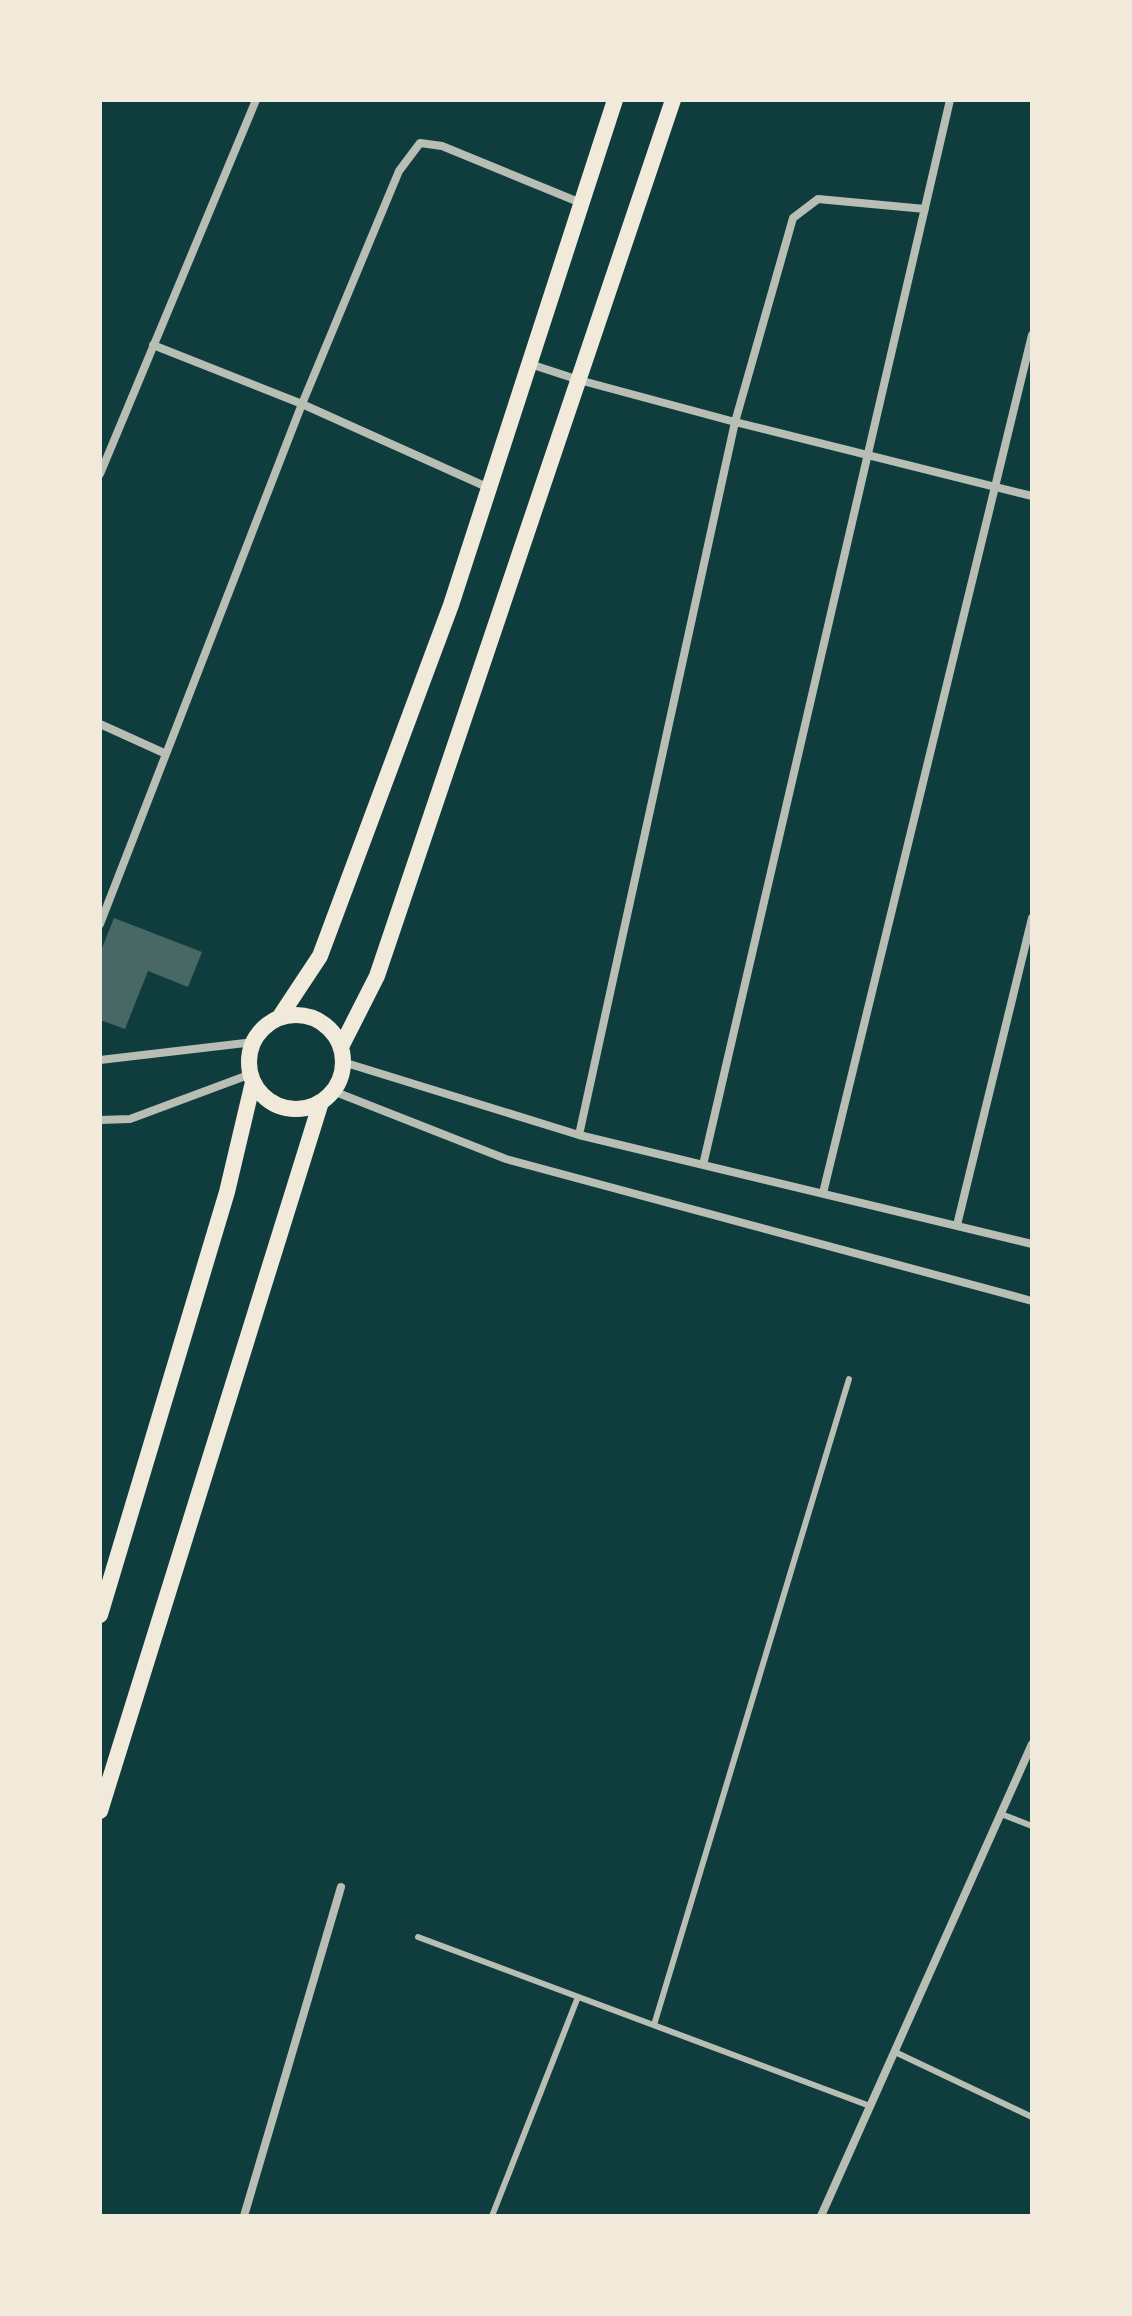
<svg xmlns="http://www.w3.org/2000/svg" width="1132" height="2316" viewBox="0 0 1132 2316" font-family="'Asap Condensed',sans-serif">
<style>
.building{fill:#486865}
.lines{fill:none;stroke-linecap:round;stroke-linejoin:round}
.service{stroke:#b8beb3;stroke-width:6}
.minor{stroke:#b8beb3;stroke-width:8}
.secondary{stroke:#f1e9da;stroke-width:16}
</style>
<rect width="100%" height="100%" fill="#0f3d3e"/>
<path class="building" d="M114 918 202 952 188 987 148 971 125 1029 100 1020V953Z"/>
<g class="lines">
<path class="service" d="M1001 1814 1032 1826
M418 1937 870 2106
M654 2025 849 1379
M895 2052 1032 2117
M492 2216 578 1997"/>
<path class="minor" d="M153 345 302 404 489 488
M530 364 579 380 735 422 1032 496
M100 474 256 100
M100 724 164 753
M100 924 302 404 399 171 420 143 442 146 581 203
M100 1060 254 1042
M343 1062 579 1135 1032 1244
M333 1091 506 1159 1032 1301
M100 1120 130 1119 251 1074
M579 1135 735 422 793 218 818 199 925 209
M703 1165 950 100
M823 1193 1032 335
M957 1225 1032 918
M244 2216 341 1887
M821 2216 1032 1744"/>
<path class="secondary" d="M249 1062a47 47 0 1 1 94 0a47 47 0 1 1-94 0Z
M279 1018 320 956 451 605 615 100
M341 1047 377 976 673 100
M100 1615 227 1192 253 1082
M100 1811 321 1102"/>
</g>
<rect width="1132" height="2316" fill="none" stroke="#f1e9da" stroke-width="204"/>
</svg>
